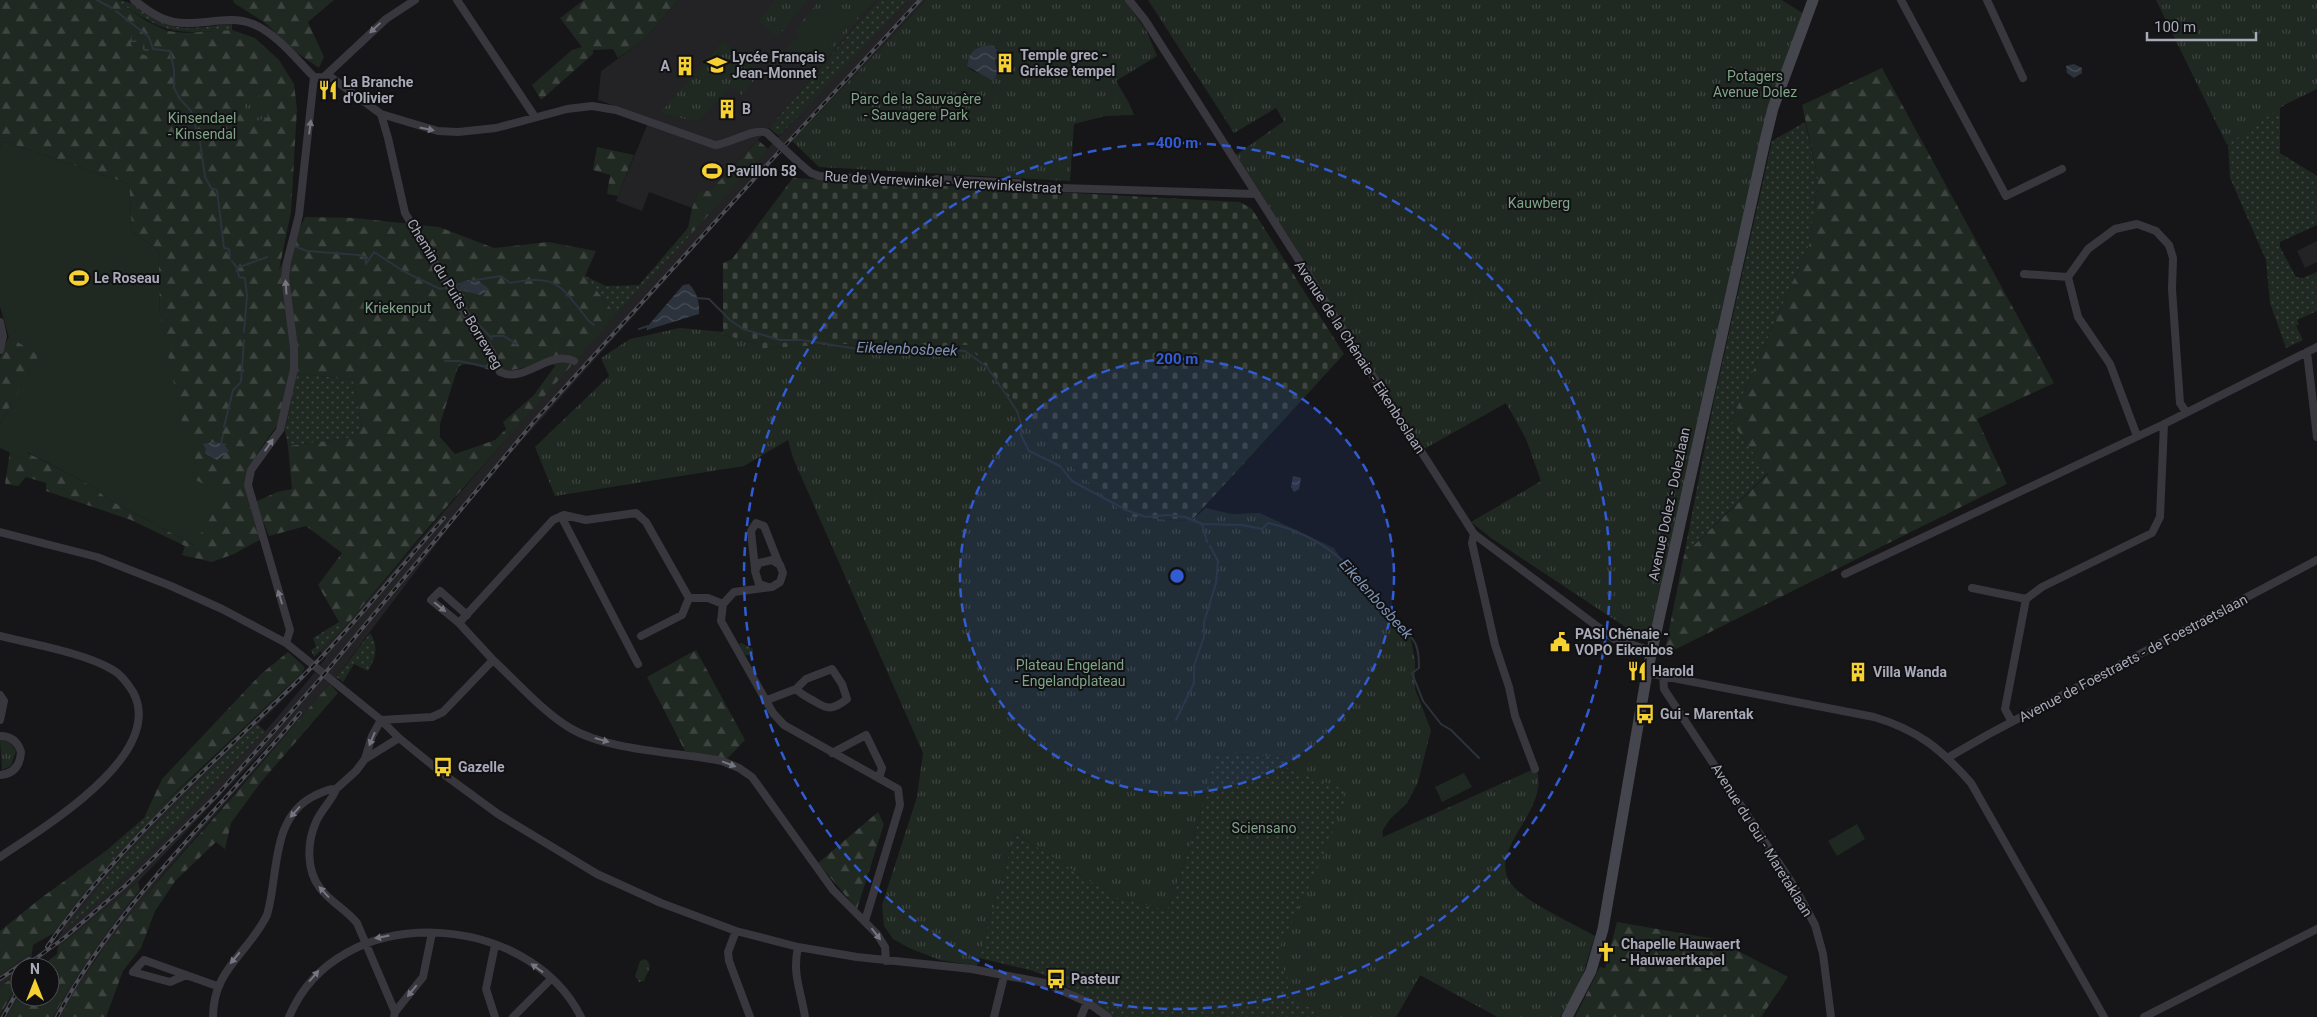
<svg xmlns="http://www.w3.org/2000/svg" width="2317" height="1017" viewBox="0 0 2317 1017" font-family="Roboto,sans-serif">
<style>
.built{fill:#232225}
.grass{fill:url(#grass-dots)}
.forest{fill:url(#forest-firs);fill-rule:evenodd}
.wetland{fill:url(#wetland-marsh)}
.cemetery{fill:url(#cemetery-stones)}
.park{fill:url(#park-tufts);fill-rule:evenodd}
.pitch{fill:#202822}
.water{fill:url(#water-waves)}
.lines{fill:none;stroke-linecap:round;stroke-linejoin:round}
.stream{stroke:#2c333c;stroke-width:2}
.street{stroke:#37373d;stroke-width:8}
.secondary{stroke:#45464d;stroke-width:11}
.rail-casing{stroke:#4c4d54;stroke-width:4}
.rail{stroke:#111113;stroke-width:2;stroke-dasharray:5.5;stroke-linecap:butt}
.street-bridge{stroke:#37373d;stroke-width:8}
.oneway{fill:#757681}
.ring{fill:none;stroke:#325cd3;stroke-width:2.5;stroke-dasharray:9 6}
.labels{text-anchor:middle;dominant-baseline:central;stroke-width:4;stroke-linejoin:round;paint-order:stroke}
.poi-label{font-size:14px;font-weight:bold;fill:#a8aab8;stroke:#111113;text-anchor:start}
.park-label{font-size:14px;fill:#7fa487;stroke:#111113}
.street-label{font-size:14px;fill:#a8aab8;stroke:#111113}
.water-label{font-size:15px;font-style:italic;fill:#7e93b4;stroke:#111113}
.centre{fill:#325cd3;stroke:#111113;stroke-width:2.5}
.ring-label{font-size:15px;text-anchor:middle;font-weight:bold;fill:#325cd3;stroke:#111113;stroke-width:4;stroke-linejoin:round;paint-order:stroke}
</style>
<defs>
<pattern id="grass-dots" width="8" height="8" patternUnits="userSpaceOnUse" patternTransform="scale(1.25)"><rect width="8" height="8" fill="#202822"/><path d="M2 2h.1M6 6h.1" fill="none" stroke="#3e4440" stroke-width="1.8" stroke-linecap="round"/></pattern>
<pattern id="forest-firs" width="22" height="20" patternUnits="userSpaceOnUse" patternTransform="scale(1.25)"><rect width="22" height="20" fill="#202822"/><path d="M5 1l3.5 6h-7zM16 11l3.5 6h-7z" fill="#3e4440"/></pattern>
<pattern id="wetland-marsh" width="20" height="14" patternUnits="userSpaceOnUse" patternTransform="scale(1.25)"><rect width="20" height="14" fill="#202822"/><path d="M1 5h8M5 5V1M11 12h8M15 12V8" fill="none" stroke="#3e4440"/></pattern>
<pattern id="cemetery-stones" width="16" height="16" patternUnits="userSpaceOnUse" patternTransform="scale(1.25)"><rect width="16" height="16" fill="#202822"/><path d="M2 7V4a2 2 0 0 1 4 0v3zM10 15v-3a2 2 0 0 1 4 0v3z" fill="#3e4440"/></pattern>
<pattern id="park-tufts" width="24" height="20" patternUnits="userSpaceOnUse" patternTransform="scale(1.25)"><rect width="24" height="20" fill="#202822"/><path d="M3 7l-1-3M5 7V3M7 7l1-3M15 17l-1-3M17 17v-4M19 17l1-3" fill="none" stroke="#3e4440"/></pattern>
<pattern id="water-waves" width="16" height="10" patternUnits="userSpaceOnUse" patternTransform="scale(1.25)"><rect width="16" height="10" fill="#2c333c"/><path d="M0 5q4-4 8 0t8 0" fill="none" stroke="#484e56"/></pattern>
</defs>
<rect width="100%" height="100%" fill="#161618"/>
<path class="built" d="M678 0H878L769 128 710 191H699L692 208 649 192 642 211 616 201 650 118 598 100 601 71 644 40Z
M909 0H926L776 157 475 493 335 678 320 665 326 658 320 651 346 626 562 374 805 108Z
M2317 241V262L2305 268 2297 251Z
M315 672 330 684 164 873 94 961 60 1017H53L88 957 114 920 227 796 278 735 138 882 58 947 59 936 63 931 54 933 76 903 206 765 302 673 306 677 123 857 67 927 115 887 183 819 217 780 269 727Z
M32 953 31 965 20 967V972L0 987V975Z
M20 980V994L6 1017H0Z"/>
<path class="grass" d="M116 0C136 0 153 20 173 26 190 31 214 25 232 24V30C172 34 166 34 116 0Z
M878 0H909L779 136 769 128Z
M2280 108V153L2317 176V225L2280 242V247L2296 277 2303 278 2317 272V311L2297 320 2299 324 2296 326 2303 340 2286 348 2270 303 2266 260 2230 178 2228 142Z
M1805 122 1818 178 1810 243 1731 421 1768 473 1684 555 1714 400 1772 141Z
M688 228 693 232 616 315 585 276 606 286 639 285Z
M297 374 353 379 362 428 348 438 288 446 285 431Z
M339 622 346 626 314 657 311 650 316 647 313 638Z
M370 633C379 647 376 657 368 671L354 664 343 682 336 677Z
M741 643 753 649 752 656 745 655 739 644Z
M257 724 265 731 217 780 183 819 115 887 65 929 123 857Z
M1216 753 1287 757 1418 782 1407 803 1390 819 1382 831 1384 848 1560 1017H1498L1420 975 1396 1017H1111L1057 980 1030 970 979 958 1015 833 1115 897 1167 910 1197 827Z
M206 765 115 859 107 850 144 818 152 814Z"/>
<path class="forest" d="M0 0H116L148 22 168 31 185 33 232 30 255 38 279 60 294 84 297 109 291 212 279 270 305 217 355 218 439 227 494 248 548 242 596 251 585 276 616 315 420 537 346 626 339 622 318 585 342 553 306 526 269 536 255 502 277 492 292 489 288 446 348 438 362 428 353 379 297 374 285 431 279 423C242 472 239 480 261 539L234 554 212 562 182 555 185 546 131 520 46 491V483L26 477 18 486 5 484 10 451 21 458 26 452 96 488 106 498 194 545 192 478 40 355 0 424V357L9 336 0 306 160 316 158 250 132 232 129 184 3 141 0 148ZM549 359 555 366 534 395 503 422 506 429 495 440 455 454 440 437V424L458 367C467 360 481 369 492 370 515 372 528 367 549 359Z
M233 0H334L308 22 324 57 319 68 296 52 264 22 234 3Z
M584 0H678L644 40 618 58 613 49 593 50V54L541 100 532 85 572 50 582 47 560 18Z
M1882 68 2054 383 1977 419 2007 484 1664 655 1684 555 1768 474 1731 421 1810 243 1818 178 1802 105Z
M758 140 768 149 693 232 688 228 692 208 699 191H710Z
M597 147 634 155 618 196 607 194 610 175 593 170Z
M696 650 745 740 727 759 685 751 647 677Z
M288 652 305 667 302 673 152 814 144 818 162 779 261 674Z
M330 684 338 693 261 782 231 823 225 849 216 842 176 880 155 911 141 948 123 971 106 1017H60C100 943 158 881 213 819 252 775 290 729 330 684Z
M878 812 884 824 857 909 818 863Z
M107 850 115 859 76 903 54 933 33 945 32 953 0 975V931L41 898Z
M138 882 140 890C106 929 79 971 53 1017H6L20 994V997H50V967H40L57 954 58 947Z
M1617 922 1715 939 1788 977 1761 1017H1575L1600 967 1605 968Z
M20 972V980L0 1015V987Z"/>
<path class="wetland" d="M132 26 137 32 150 39 155 47 153 58 141 54 144 50 139 45 136 48 131 45Z"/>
<path class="cemetery" d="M793 178 1240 202 1252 209 1344 354 1191 521 1127 517 1061 457 968 345 884 349 846 344 758 349V344L723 335V263L732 259Z"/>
<path class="park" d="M775 0H807L778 37 758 21Z
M820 0H874L827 57 822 53 809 69 786 49 799 34 795 30Z
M926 0H1125L1147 32 1157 56 1116 81 1129 103 1134 115 1105 116 1074 124 1070 181 819 167 792 141ZM989 45 994 46 997 49 995 61 998 73C986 74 976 76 967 66 968 53 976 47 989 45Z
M1148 0H1782L1804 14 1771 104 1651 644 1491 538 1471 522 1541 481 1526 439 1506 403 1424 449 1236 155 1284 121 1276 108 1234 133Z
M2156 0H2317V89L2286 104 2227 145Z
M723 41 762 71 742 95 730 87 698 122 660 113Z
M260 95 268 117 251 123 244 104Z
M680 328 723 332V335L758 344V349L846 344 884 349 968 345 1061 457 1127 517 1191 521 1206 508 1231 514 1260 513 1334 548 1368 600 1390 615 1410 634 1415 661V689L1431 730 1418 782 1407 803 1390 819 1382 831 1383 837 1536 768C1553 812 1478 853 1516 889 1532 905 1574 924 1595 936L1580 983 1560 1017H1498L1420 975 1396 1017H1326L1288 996V979L1278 957 1279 949 1320 863 1345 801 1342 799 1346 790 1285 767 1287 757 1216 753 1197 827 1167 910 1115 897 1015 833 977 966 940 960 909 948 893 939 884 926 882 905 917 797 923 753 793 458 788 440 744 466 555 496 535 447 609 376 601 358 630 339Z
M0 739 10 742 16 751 11 766 2 770Z
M645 959C655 966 646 973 644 981L639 982 635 976 640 961Z"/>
<path class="pitch" d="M826 5 849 25 838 38 815 18Z
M813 21 836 41 825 53 802 34Z
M799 36 820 53 809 66 789 48Z
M3 141 129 184 132 232 158 250 160 316 185 437 197 444 192 478 224 495 194 545 106 498 96 488 27 452 21 458 0 448V424L39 355 9 337 0 306V148Z
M1464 773 1472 787 1442 802 1435 787Z
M1857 824 1865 839 1837 856 1828 841Z"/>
<path class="water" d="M989 45 994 46 997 50 995 61 998 73 993 81 967 66C969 52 975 47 989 45Z
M2074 64 2082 68V73L2074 78 2067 73 2066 66Z
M467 280 479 281 489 289 481 295 460 290 459 286 462 282Z
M689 284C697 292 700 303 699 314L647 330V327L683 285Z
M214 442 227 444 225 446 229 451 217 460 205 453 206 449 203 444Z
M1293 476 1301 478 1299 489 1294 492 1291 487Z"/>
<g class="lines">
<path class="stream" d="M97 0 112 8
M116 11 149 37 153 49 170 51 174 69V88L180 99 191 111 200 142 205 177 211 188 217 190 224 248 229 249 230 256
M294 246 307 251 359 255 365 257 366 264 374 252 403 271 440 289 444 288
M232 261 237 268 239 277 245 278 247 296 244 332
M237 268 267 257
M470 281 501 276 510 283C559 273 561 287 589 321L594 325
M463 283 456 285 467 310
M696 298 709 299 730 320 743 329 780 340H801L871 351 909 352 928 348 965 351 987 367 1007 396 1017 411 1021 424V435L1029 451 1060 466 1072 481 1126 510 1146 517 1167 515 1185 517 1202 524 1242 525 1262 529 1268 523C1325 535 1355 569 1389 613 1396 623 1412 634 1416 645 1419 652 1419 661 1419 668L1412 673 1423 701 1441 724 1451 730 1479 758
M471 316 492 339
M639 329 648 326
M492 336H504L516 344
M445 361H459L488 367 492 363
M224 427 233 390 241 382 244 340
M221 444 223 435
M1202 524 1207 542
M1176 720 1194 683V666L1204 637V622L1216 583 1218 561 1210 546"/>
<path class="street" d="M134 0C146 9 158 19 174 22 200 27 227 14 253 24 277 34 296 59 314 77
M457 0 535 117
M1129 0 1145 20 1474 534 1614 639 1652 651
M1901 0 2006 196 2062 169
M1987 0 2023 78
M314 77 332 78 381 114 438 131 458 132 496 128 567 109 592 106 616 110 715 145C730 144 755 127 767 133
M324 77 386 19 415 0
M381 114 388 138 405 213 462 309 492 353 500 372C525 384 549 349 574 361
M797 161 811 173 819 176 928 182 937 179 1019 183 1029 187 1256 194
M2024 274 2068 277
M0 322 3 336 0 350
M2307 352 2317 437
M2137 436 2110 364 2078 317 2068 277 2088 249 2115 229 2137 224 2156 231 2169 245 2173 258 2172 289 2180 403 2186 412
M561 516 638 664
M0 532 97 557 171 586 222 609 286 643 381 720 432 717 443 712 493 660C517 682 543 712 570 728 608 751 677 752 722 761L739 768 752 777 833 890 877 934 885 947 886 961
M1474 534 1472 543 1495 645 1509 687 1515 716 1535 769
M755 569 751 531 756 523 764 526 779 564
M1845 574 2164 424 2317 347
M1972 588 2026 599
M689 598H708L723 604 721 621 773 713 784 725 898 789 900 805 865 921
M723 604 734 592 772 587 780 582 783 573 780 565 772 560 759 563 755 571 759 584 768 587
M459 623 431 600 440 591 467 615
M0 636C32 644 85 653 113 670 122 675 128 684 133 692 167 755 41 829 0 857
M286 643 290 630 248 485 251 470 280 430 294 369V348L285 277 287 262 299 215 314 77
M493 660 459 623 553 520 564 515 586 520 636 513 646 522 689 598 682 615 641 636
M1647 673 1874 717C1918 730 1941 749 1971 783L2104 1017
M1663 675 1664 689 1794 886 1815 925 1823 954 1831 1017
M0 695 4 701 0 720
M767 700 796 689 806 679 832 669 842 684 847 699C833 710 828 710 814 701 807 697 802 695 796 689
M2012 722 2005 709 2026 599 2042 587 2152 533 2160 517 2164 424
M0 736C11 736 18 742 21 752 20 766 13 774 0 775
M832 753 866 735 882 768 879 778
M1949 757 1989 734 2317 560
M365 759 372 736 381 720 399 738 442 773 498 814 597 874 661 903 736 931 798 947 857 957 972 969 1045 983 1087 1002 1108 1017
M336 789C334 798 320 811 316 822 307 842 306 870 320 888 330 902 346 909 357 923L395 1012 394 1017
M736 931 728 952 729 961 750 1017
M495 945 486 989 495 1017
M798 947C792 975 801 990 805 1017
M186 975 170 982 133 972 144 960 217 986
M395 1012 423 977 432 933
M213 1017C213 969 248 954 267 915 279 875 270 818 314 796 321 793 328 788 336 789L356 771 365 759 399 738
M289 1017C338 899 527 910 581 1017
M513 1017 551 979
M994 1017 1004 976
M1081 1017 1087 1002
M2144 1017 2317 929"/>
<path class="secondary" d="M1567 1017 1591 971 1603 929 1647 673 1765 141 1773 108 1813 0"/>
<defs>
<path id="rail" d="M47 947C118 844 215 762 303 676 354 626 397 570 444 518
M24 967 64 938 125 886 218 794 321 678 537 418 765 167 920 0
M0 979 29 959
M3 1017 20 987
M57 1017C117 903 218 812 300 713"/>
</defs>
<use href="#rail" class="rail-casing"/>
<use href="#rail" class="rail"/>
<path class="street-bridge" d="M767 133 797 161"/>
</g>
<defs><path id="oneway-solid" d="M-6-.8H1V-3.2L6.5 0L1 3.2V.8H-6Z" transform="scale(1.25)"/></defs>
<g class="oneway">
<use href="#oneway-solid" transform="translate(375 28) rotate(137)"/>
<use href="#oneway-solid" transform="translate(310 127) rotate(-83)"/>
<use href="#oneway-solid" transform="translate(427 129) rotate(12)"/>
<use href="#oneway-solid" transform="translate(286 287) rotate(-94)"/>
<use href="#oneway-solid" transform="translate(269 445) rotate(-55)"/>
<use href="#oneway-solid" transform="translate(280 597) rotate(-107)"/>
<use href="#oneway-solid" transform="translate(440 607) rotate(39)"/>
<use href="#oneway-solid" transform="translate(372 739) rotate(113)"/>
<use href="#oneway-solid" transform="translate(602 740) rotate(16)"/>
<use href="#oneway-solid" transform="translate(729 764) rotate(21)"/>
<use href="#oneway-solid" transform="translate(295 812) rotate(132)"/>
<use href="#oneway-solid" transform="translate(324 892) rotate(-132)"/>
<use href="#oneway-solid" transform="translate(876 934) rotate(52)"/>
<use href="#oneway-solid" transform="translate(382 937) rotate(169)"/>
<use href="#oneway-solid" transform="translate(235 958) rotate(130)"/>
<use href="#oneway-solid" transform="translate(537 968) rotate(-144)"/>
<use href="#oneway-solid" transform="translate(314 976) rotate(-49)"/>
<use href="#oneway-solid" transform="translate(412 991) rotate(129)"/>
</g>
<circle cx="1177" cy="576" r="217" fill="#325cd3" fill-opacity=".12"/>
<g class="ring">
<circle cx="1177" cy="576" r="217"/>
<circle cx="1177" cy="576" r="433"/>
</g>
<defs>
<symbol id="building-bare" viewBox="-9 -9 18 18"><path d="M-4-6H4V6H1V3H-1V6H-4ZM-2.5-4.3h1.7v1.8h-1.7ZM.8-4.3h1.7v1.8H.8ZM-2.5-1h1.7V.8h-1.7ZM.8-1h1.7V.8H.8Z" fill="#f5d132" stroke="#111113" stroke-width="2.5" paint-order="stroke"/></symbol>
<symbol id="school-bare" viewBox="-9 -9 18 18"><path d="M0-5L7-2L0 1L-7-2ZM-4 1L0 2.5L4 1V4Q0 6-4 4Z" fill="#f5d132" stroke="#111113" stroke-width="2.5" paint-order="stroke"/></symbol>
<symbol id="restaurant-bare" viewBox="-9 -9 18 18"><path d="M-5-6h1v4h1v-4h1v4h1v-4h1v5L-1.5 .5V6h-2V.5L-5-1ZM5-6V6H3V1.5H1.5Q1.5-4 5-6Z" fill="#f5d132" stroke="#111113" stroke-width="2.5" paint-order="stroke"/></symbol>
<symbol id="stadium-bare" viewBox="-9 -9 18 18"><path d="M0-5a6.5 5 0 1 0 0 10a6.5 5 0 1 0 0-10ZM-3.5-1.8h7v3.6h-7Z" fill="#f5d132" stroke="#111113" stroke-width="2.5" paint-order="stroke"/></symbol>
<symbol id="civic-bare" viewBox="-9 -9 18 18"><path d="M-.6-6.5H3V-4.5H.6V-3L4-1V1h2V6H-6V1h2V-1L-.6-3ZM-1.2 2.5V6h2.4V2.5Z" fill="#f5d132" stroke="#111113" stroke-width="2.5" paint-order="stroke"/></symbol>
<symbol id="bus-bare" viewBox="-9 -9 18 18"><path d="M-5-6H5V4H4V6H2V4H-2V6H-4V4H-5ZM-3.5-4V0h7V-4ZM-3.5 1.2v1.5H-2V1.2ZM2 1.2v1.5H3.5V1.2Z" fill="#f5d132" stroke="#111113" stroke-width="2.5" paint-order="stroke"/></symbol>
<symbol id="church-bare" viewBox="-9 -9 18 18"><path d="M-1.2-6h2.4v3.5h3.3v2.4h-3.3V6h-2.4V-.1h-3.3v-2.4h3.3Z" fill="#f5d132" stroke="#111113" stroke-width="2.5" paint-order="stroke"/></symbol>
</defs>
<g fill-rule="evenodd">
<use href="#building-bare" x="991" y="49" width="28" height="28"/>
<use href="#school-bare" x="703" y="51" width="28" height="28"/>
<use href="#building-bare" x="671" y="52" width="28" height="28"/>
<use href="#restaurant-bare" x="314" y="76" width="28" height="28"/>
<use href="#building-bare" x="713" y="95" width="28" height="28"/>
<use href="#stadium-bare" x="698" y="157" width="28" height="28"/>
<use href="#stadium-bare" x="65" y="264" width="28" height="28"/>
<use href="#civic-bare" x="1546" y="628" width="28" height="28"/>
<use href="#restaurant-bare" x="1623" y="657" width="28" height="28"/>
<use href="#building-bare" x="1844" y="658" width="28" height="28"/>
<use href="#bus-bare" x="1631" y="700" width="28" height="28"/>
<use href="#bus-bare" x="429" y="753" width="28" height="28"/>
<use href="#church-bare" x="1592" y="938" width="28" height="28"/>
<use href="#bus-bare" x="1042" y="965" width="28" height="28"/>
</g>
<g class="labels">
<g class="poi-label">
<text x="1020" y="55">Temple grec -<tspan x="1020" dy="16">Griekse tempel</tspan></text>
<text x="732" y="57">Lycée Français<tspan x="732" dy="16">Jean-Monnet</tspan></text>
<text x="670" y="66" text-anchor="end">A</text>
<text x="343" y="82">La Branche<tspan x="343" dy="16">d'Olivier</tspan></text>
<text x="742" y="109">B</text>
<text x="727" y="171">Pavillon 58</text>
<text x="94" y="278">Le Roseau</text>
<text x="1575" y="634">PASI Chênaie -<tspan x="1575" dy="16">VOPO Eikenbos</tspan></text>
<text x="1652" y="671">Harold</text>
<text x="1873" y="672">Villa Wanda</text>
<text x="1660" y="714">Gui - Marentak</text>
<text x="458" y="767">Gazelle</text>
<text x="1621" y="944">Chapelle Hauwaert<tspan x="1621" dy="16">- Hauwaertkapel</tspan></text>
<text x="1071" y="979">Pasteur</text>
</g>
<g class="park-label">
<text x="1755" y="76">Potagers<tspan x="1755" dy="16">Avenue Dolez</tspan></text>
<text x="916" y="99">Parc de la Sauvagère<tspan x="916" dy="16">- Sauvagere Park</tspan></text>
<text x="202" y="118">Kinsendael<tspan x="202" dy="16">- Kinsendal</tspan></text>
<text x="1539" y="203">Kauwberg</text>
<text x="398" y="308">Kriekenput</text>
<text x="1070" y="665">Plateau Engeland<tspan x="1070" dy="16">- Engelandplateau</tspan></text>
<text x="1264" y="828">Sciensano</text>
</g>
<g class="street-label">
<text transform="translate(943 182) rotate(3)">Rue de Verrewinkel - Verrewinkelstraat</text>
<text transform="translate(455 294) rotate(59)">Chemin du Puits - Borreweg</text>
<text transform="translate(1360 357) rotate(57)">Avenue de la Chênaie - Eikenboslaan</text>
<text transform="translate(1669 504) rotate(-78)">Avenue Dolez - Dolezlaan</text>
<text transform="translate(2133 658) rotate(-28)">Avenue de Foestraets - de Foestraetslaan</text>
<text transform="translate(1762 840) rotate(58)">Avenue du Gui - Maretaklaan</text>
</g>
<g class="water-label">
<text transform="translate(907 349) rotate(2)">Eikelenbosbeek</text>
<text transform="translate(1376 599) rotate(48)">Eikelenbosbeek</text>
</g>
</g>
<circle cx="1177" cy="576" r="8" class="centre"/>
<g class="ring-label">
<text x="1177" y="148">400 m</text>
<text x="1177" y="364">200 m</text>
</g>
<g transform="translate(35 982)"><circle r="24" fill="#111113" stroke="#4d4e55"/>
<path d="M0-4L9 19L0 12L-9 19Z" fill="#f5d132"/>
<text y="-8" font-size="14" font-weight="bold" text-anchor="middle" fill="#a8aab8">N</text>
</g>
<path d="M2147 32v8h109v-8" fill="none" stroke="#a8aab8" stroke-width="2.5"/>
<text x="2154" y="32" font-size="15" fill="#a8aab8" stroke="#111113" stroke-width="4" paint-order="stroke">100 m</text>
</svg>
